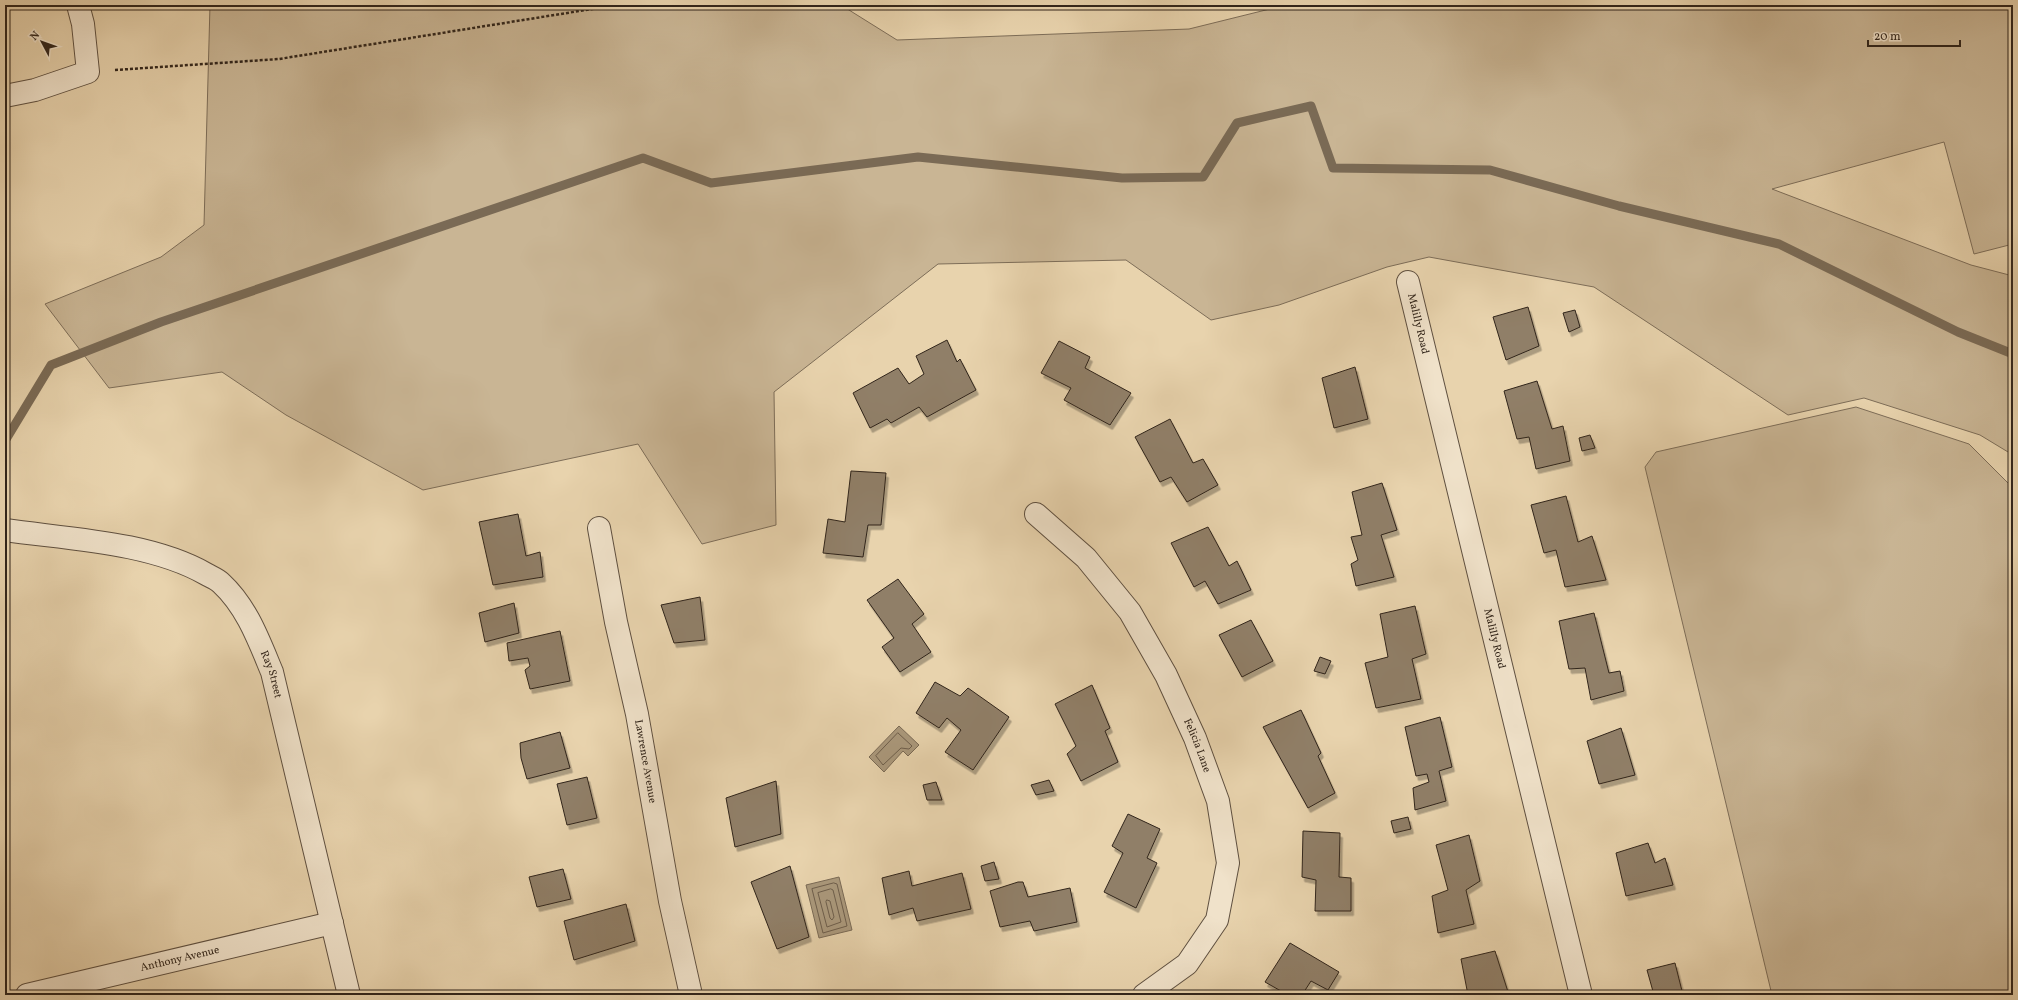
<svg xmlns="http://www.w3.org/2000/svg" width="2018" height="1000" viewBox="0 0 2018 1000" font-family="Vollkorn,serif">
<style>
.green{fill:#c9b594;stroke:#7d6d58}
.water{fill:#aa987b;stroke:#7a6a55}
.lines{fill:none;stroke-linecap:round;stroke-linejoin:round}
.shore{stroke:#6e5e4b;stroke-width:1}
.stream{stroke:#7a6a55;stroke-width:9}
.building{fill:#907f67;stroke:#31251b;filter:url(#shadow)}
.minor-casing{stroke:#5f5040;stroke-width:24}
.tertiary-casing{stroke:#5f5040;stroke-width:24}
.path{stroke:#31251b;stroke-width:2.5;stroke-dasharray:3 2;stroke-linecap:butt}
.minor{stroke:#f0e2ca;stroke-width:22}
.tertiary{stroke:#f0e2ca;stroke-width:22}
.labels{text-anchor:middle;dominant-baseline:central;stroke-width:3;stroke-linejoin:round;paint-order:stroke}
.street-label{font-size:11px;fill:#31251b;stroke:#f0e2ca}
</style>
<defs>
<filter id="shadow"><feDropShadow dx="2.5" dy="4.5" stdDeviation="0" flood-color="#0004"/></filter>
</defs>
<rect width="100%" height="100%" fill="#e8d3ad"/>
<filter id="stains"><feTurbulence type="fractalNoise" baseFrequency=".005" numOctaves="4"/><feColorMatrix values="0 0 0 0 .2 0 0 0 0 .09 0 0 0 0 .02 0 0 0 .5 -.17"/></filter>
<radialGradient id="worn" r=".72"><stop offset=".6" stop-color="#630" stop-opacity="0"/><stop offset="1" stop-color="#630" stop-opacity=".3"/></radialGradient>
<path class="green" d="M210 5H841L897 40 1189 29 1286 5H2013V244L1974 254 1944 142 1772 189 1971 265 2013 276V455L1980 435 1864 398 1788 415 1594 287 1429 257 1387 267 1279 305 1211 320 1126 260 938 264 774 392 776 525 702 544 638 444 423 490 286 415 222 372 109 388 45 304 161 257 204 225Z
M1856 407 1969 444 2013 488V995H1772L1645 467 1656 452Z"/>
<path class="water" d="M899 726 919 745 908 756 903 751 884 772 869 757Z
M839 877 852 930 819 938 806 885Z"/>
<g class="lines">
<path class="shore" d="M898 733 912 746 909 749 901 748 883 765 876 756Z
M834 883 837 884 847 926 823 933 812 889Z
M831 889 833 890 841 922 827 927 818 893Z
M827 900 830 901 834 917 832 920 830 918 826 902Z"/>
<path class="stream" d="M5 441 51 365 161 322 643 158 711 183 918 157 1122 178 1203 177 1237 123 1311 106 1333 168 1490 170 1619 206 1779 244 1958 332 2013 354"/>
</g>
<path class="building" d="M1528 307 1539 346 1506 360 1493 317Z
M1575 310 1580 327 1569 332 1563 313Z
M947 340 957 362 960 359 976 390 927 417 919 407 891 423 887 419 870 428 853 393 898 368 909 384 924 374 916 356Z
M1059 341 1090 357 1085 368 1131 393 1110 425 1064 400 1071 388 1041 373Z
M1355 367 1368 419 1334 428 1322 378Z
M1537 381 1552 429 1563 426 1570 461 1536 469 1529 437 1517 439 1504 391Z
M1170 419 1193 463 1203 459 1218 485 1187 502 1171 477 1160 482 1135 437Z
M1590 435 1595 448 1582 451 1579 438Z
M851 471 886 473 881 525H868L863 557 823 553 828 519 845 522Z
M1382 483 1397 530 1381 535 1394 577 1356 586 1351 564 1358 560 1351 537 1362 535 1352 492Z
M1566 496 1578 542 1592 536 1606 580 1565 587 1556 550 1544 553 1531 505Z
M518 514 526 556 540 552 543 577 493 585 479 522Z
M1208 527 1229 566 1237 561 1251 590 1218 604 1205 581 1194 587 1171 543Z
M898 579 924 614 912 624 931 652 900 672 882 647 894 638 867 600Z
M700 597 705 640 674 643 661 605Z
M514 603 519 633 485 642 479 613Z
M1415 606 1426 654 1412 659 1421 699 1376 708 1365 663 1388 657 1380 614Z
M1594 613 1609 673 1620 671 1624 691 1591 700 1585 668 1569 669 1559 621Z
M1251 620 1273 661 1242 677 1219 635Z
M560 631 570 681 530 689 525 670 530 666 528 658 509 661 507 643Z
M1320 657 1331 661 1325 674 1314 671Z
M935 682 960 696 968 688 1009 717 973 770 945 752 961 730 947 718 939 728 916 713Z
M1092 685 1110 728 1105 731 1118 762 1081 781 1067 754 1076 746 1055 704Z
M1301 710 1321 753 1318 756 1335 793 1308 808 1263 727Z
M1440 717 1452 767 1439 771 1446 801 1415 810 1413 788 1429 782 1427 774 1416 776 1405 727Z
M1621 728 1635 775 1599 784 1587 741Z
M560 732 570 768 527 779 521 758 520 743Z
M587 777 597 818 567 825 557 784Z
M1049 780 1054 791 1036 795 1031 785Z
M776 781 781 834 735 847 726 798Z
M936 782 942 800H927L923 785Z
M1128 814 1160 829 1147 858 1157 863 1136 908 1104 892 1123 853 1112 846Z
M1408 817 1411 829 1394 833 1391 821Z
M1303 831 1340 833 1339 877 1351 878V911H1315L1316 880 1302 877Z
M1469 835 1480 881 1466 890 1474 924 1438 933 1432 896 1448 890 1436 845Z
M1648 843 1655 863 1665 858 1673 885 1626 896 1616 853Z
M994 862 999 879 985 881 981 866Z
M790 866 809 937 777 949 751 882Z
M563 869 571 899 537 907 529 877Z
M909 871 912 886 962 873 971 909 917 921 913 908 889 915 882 878Z
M1018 882H1023L1028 897 1070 888 1077 922 1034 931 1030 921 1000 927 990 891Z
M626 904 635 941 574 960 564 921Z
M1290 943 1339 972 1328 990 1311 981 1302 995H1288L1265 982Z
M1495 951 1509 995H1468L1461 959Z
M1675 963 1683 995H1654L1647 970Z"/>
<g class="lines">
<defs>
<g id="minor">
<path d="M5 96 35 90 88 72 83 24 78 5"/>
<path id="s1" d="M1408 282 1581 995"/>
<path id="s2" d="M1036 514 1086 558 1130 612 1166 675 1195 738 1218 801 1228 863 1217 920 1187 964 1144 995"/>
<path id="s3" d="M599 528 616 622 637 714 670 901 691 995"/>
<path id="s4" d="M27 995 332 923"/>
</g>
<g id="tertiary">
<path id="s5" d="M5 530C68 539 150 542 206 574 211 577 217 579 221 583 247 607 259 641 272 672L349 995"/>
</g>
</defs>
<use href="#minor" class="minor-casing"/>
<use href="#tertiary" class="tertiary-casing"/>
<path class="path" d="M115 70 279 59 617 5"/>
<use href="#minor" class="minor"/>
<use href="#tertiary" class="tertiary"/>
</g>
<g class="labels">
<g class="street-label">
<text stroke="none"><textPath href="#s1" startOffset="43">Malilly Road</textPath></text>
<text stroke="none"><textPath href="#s1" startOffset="367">Malilly Road</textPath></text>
<text stroke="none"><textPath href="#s5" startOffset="330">Ray Street</textPath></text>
<text stroke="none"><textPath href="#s2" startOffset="286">Felicia Lane</textPath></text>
<text stroke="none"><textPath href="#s3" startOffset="238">Lawrence Avenue</textPath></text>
<text stroke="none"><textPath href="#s4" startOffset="157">Anthony Avenue</textPath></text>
</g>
</g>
<rect width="2018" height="1000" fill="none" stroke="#e8d3ad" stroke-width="20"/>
<rect x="6" y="6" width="2006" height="988" fill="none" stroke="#31251b" stroke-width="2"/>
<rect x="10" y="10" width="1998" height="980" fill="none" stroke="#31251b"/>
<g transform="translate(42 42) rotate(311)" stroke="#f0e2ca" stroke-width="3" paint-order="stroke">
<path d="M0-3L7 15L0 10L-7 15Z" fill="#31251b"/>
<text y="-6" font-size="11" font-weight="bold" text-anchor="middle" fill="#31251b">N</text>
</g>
<path d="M1868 40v6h92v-6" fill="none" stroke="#31251b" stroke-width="2"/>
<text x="1874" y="40" font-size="12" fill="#31251b" stroke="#f0e2ca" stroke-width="3" paint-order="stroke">20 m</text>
<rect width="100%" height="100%" filter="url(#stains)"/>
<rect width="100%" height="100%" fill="url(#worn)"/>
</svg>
